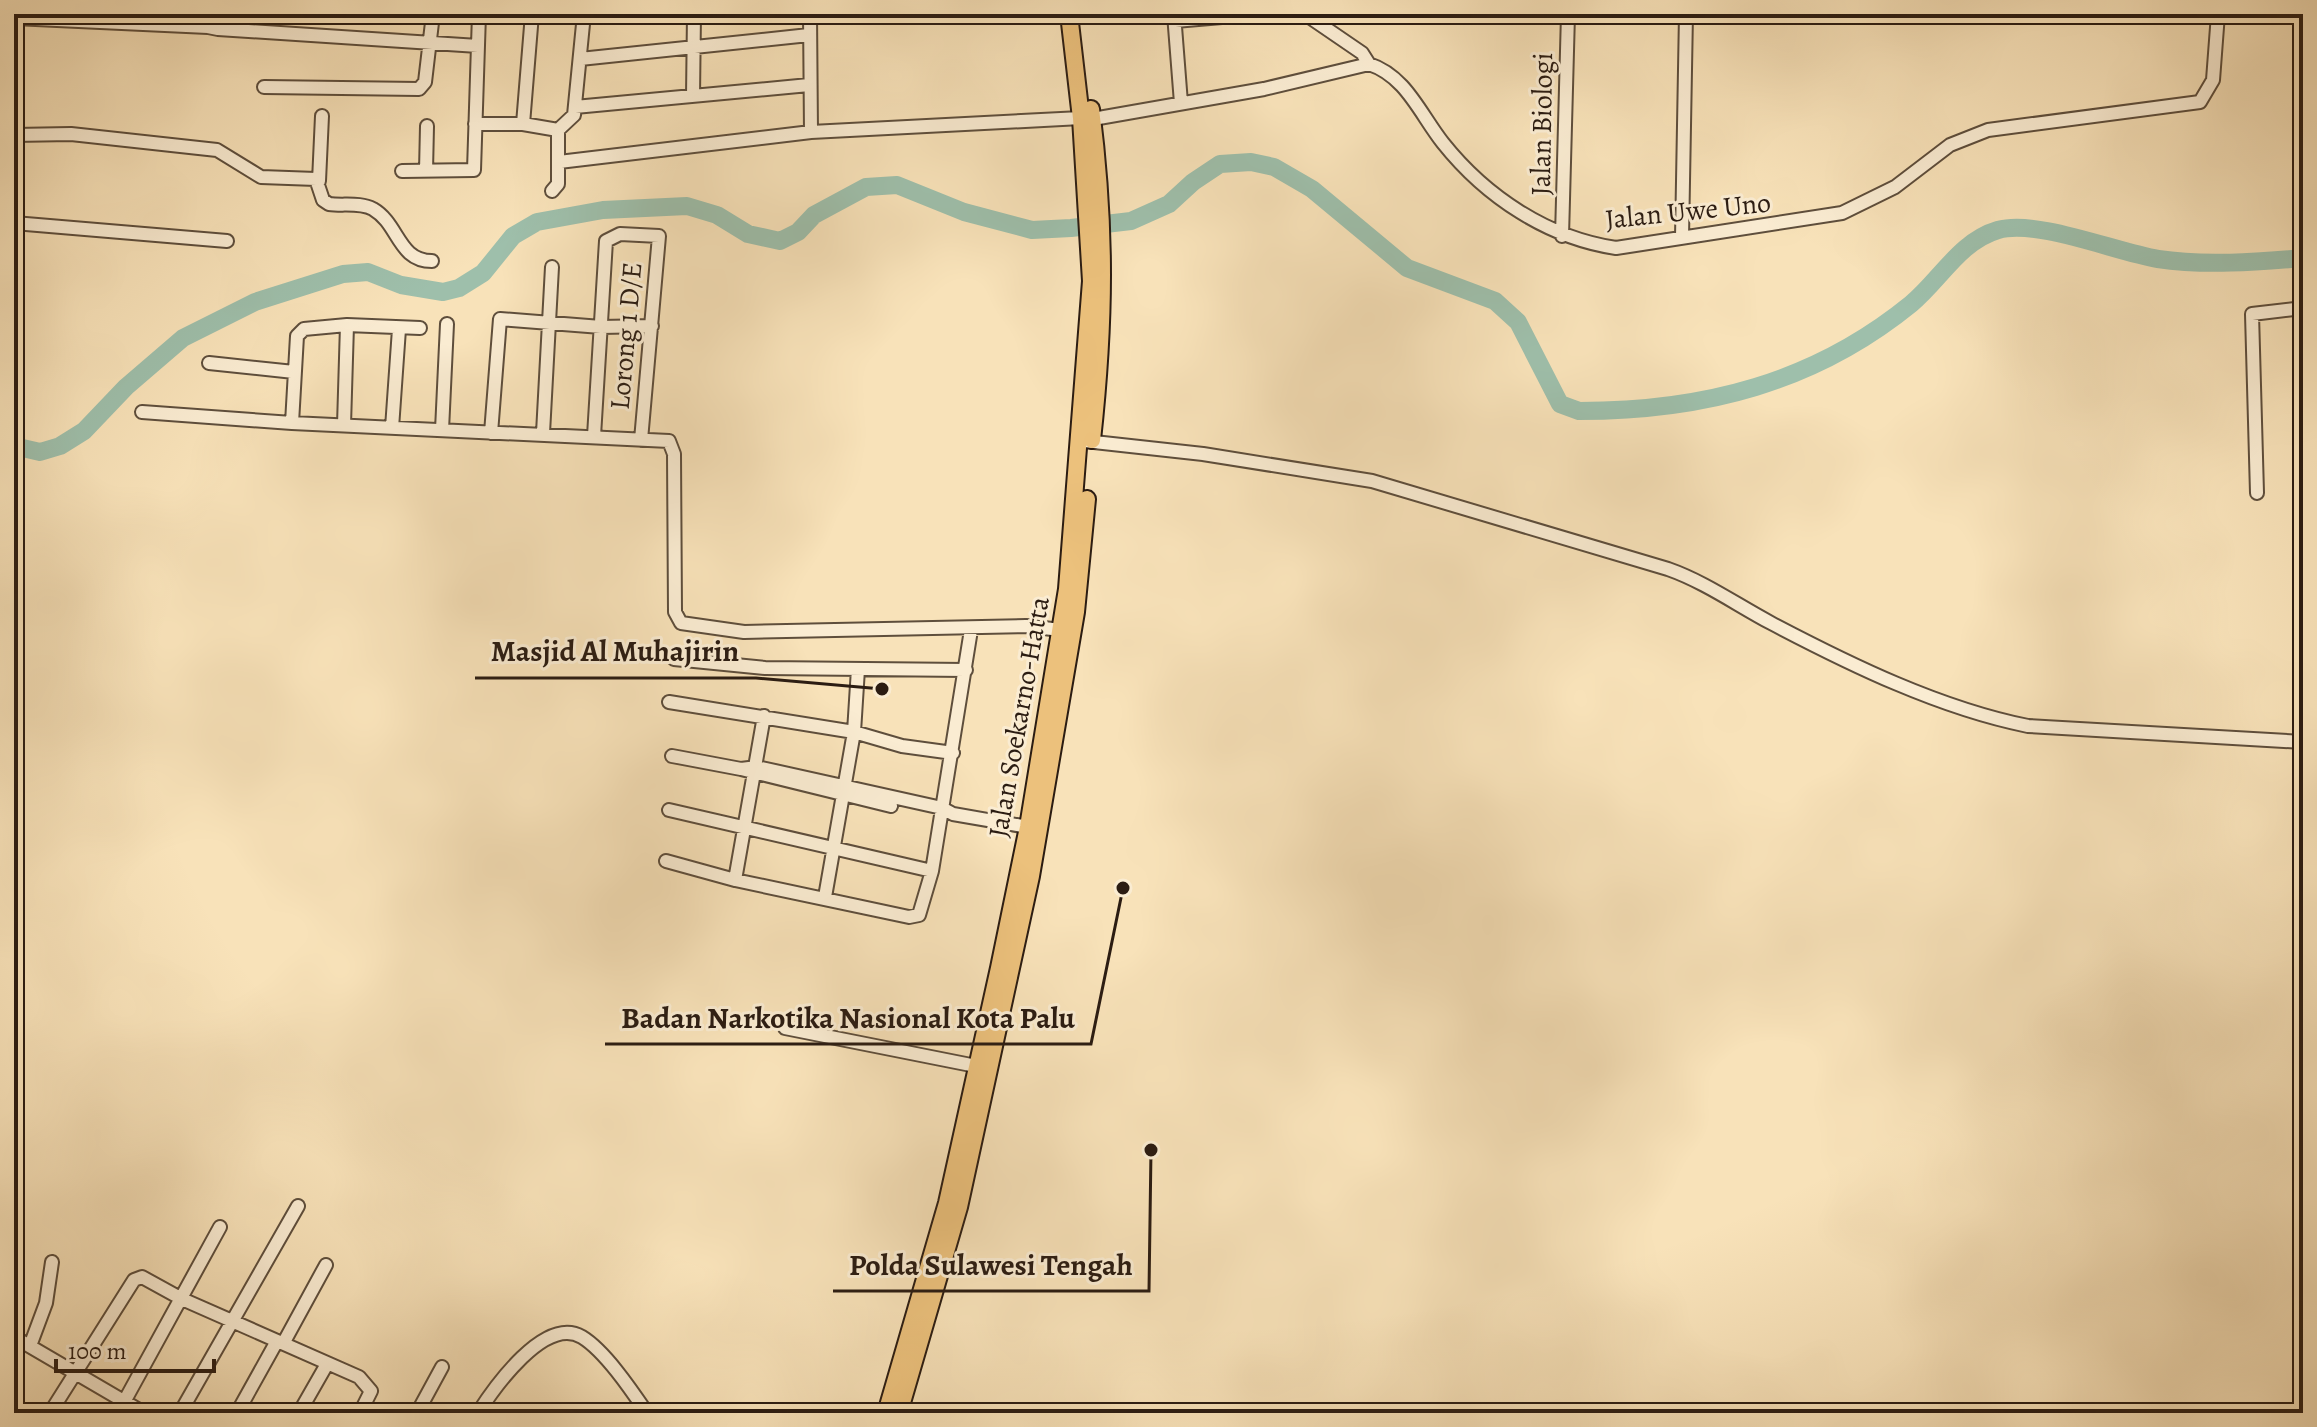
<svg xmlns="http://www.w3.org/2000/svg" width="2317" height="1427" viewBox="0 0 2317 1427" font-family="Alegreya,serif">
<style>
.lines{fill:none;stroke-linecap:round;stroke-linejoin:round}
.river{stroke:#9ebfab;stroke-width:18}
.minor-casing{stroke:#5e4e3c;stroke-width:16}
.major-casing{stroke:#2b1c12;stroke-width:20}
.minor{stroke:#faecd2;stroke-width:12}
.major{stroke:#ecc17c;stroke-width:16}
.labels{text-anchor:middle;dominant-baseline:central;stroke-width:6;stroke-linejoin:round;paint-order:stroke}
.street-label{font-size:28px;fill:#2b1c12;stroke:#faecd2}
.leader{fill:none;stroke:#2b1c12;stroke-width:3}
.callout-dot{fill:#2b1c12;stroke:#faecd2;stroke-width:3}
.callout-label{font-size:30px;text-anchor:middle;font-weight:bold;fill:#2b1c12;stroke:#faecd2;stroke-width:6;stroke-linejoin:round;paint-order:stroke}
</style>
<rect width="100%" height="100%" fill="#f8e2b9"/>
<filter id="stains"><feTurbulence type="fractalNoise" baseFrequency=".0025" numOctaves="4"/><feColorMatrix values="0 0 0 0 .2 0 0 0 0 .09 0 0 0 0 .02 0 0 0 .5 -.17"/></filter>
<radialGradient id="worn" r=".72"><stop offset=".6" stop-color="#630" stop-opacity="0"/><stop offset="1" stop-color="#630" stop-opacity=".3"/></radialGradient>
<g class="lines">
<path class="river" d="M14 446 40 452 60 446 84 431 126 387 183 338 255 302 343 274 368 272 401 285 443 292 459 288 483 273 513 236 537 222 603 210 687 206 717 215 748 234 780 241 798 232 814 215 866 187 897 185 964 212 1032 230 1071 228 1131 221 1169 204 1193 182 1220 164 1251 162 1274 167 1312 189 1407 268 1495 301 1518 322 1560 404 1579 411C1703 411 1814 383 1911 304 1940 280 1960 241 1998 230 2037 219 2116 252 2158 259 2204 266 2257 262 2303 258"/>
<defs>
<path id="minor" d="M203 14 208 27 218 29 478 46
M810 14 811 132
M1174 14 1181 103
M1305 14 1362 53 1369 64
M14 18 208 27
M1175 21 1257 14
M580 59 809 35
M264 87 419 89 425 82 433 14
M693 96 694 14
M575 107 809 85
M1093 119 1264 89 1369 64C1406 76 1420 114 1443 143 1486 197 1548 238 1616 248L1842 213 1895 187 1950 145 1988 130 2200 102 2213 80 2218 14
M475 124H523L558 130 574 115 584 14
M523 124 532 14
M14 135 71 134 217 150 261 177 316 179 323 200 329 204C343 206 360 202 373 209 399 224 398 261 432 261
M559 162 811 132 1081 118
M402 171 474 170 479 14
M426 171 427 126
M319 181 322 116
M552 191 558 184V130
M14 223 227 241
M1562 236 1568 14
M1682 237 1686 14
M420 328 347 325 304 329 297 336 292 423 669 441 674 454 675 612 681 623 744 632 1026 626 1061 630
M209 363 294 372
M142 412 292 423
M344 425 347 325
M392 428 399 329
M442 430 447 324
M491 433 500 319 601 327 652 326
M543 433 552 267
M594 436 606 241 620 234 659 236 641 440
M1085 441 1203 454 1372 481 1668 569C1705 582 1737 605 1771 623 1851 665 1939 708 2028 726L2303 742
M2257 493 2252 314 2303 308
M674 659 765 668 966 670
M669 702 854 732 902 746 953 753
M672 756 741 769 891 806
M741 769 757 767 942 808 953 814 1028 827
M669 810 932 871
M666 861 735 880 909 917 919 915 932 871 971 630
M735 880 764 716
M825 897 854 732 858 669
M785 1028 976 1066
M14 1337 144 1413
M284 1342 326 1265
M30 1346 46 1303 52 1262
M124 1402 220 1227
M50 1413 134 1280 142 1277 182 1299 359 1377 371 1391 360 1413
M180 1413 298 1206
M237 1413 277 1341
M299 1413 327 1364
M417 1413 442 1367
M478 1413C494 1388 545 1315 582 1337 605 1351 632 1391 647 1413"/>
<path id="major" d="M1091 109C1106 227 1105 322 1092 440
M886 1413 947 1203 999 968 1028 827 1067 589 1091 281 1081 118 1069 14
M899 1413 959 1207 1031 876 1076 612 1087 499"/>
</defs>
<use href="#minor" class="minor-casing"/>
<use href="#major" class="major-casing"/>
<use href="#minor" class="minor"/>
<use href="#major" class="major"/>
</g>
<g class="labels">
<g class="street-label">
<text transform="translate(1542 124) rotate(-89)">Jalan Biologi</text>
<text transform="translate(1688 211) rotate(-6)">Jalan Uwe Uno</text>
<text transform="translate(626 336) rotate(-85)">Lorong 1 D/E</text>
<text transform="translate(1019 717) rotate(-80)">Jalan Soekarno-Hatta</text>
</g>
</g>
<path class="leader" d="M882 689L756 678H475M1123 888L1091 1044H605M1151 1150L1149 1291H833"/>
<g class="callout-dot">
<circle cx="882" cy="689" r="8"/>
<circle cx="1123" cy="888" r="8"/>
<circle cx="1151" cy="1150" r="8"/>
</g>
<g class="callout-label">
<text x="615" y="661">Masjid Al Muhajirin</text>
<text x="848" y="1028">Badan Narkotika Nasional Kota Palu</text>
<text x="991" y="1275">Polda Sulawesi Tengah</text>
</g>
<rect width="2317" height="1427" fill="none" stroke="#f8e2b9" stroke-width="48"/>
<rect x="16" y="16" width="2285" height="1395" fill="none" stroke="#2b1c12" stroke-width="4"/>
<rect x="24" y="24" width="2269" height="1379" fill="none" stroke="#2b1c12" stroke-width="2"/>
<path d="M56 1359v12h158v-12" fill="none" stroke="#2b1c12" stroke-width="4"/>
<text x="68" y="1359" font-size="24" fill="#2b1c12" stroke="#faecd2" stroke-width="6" paint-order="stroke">100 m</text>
<rect width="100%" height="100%" filter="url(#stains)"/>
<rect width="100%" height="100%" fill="url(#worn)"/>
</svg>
